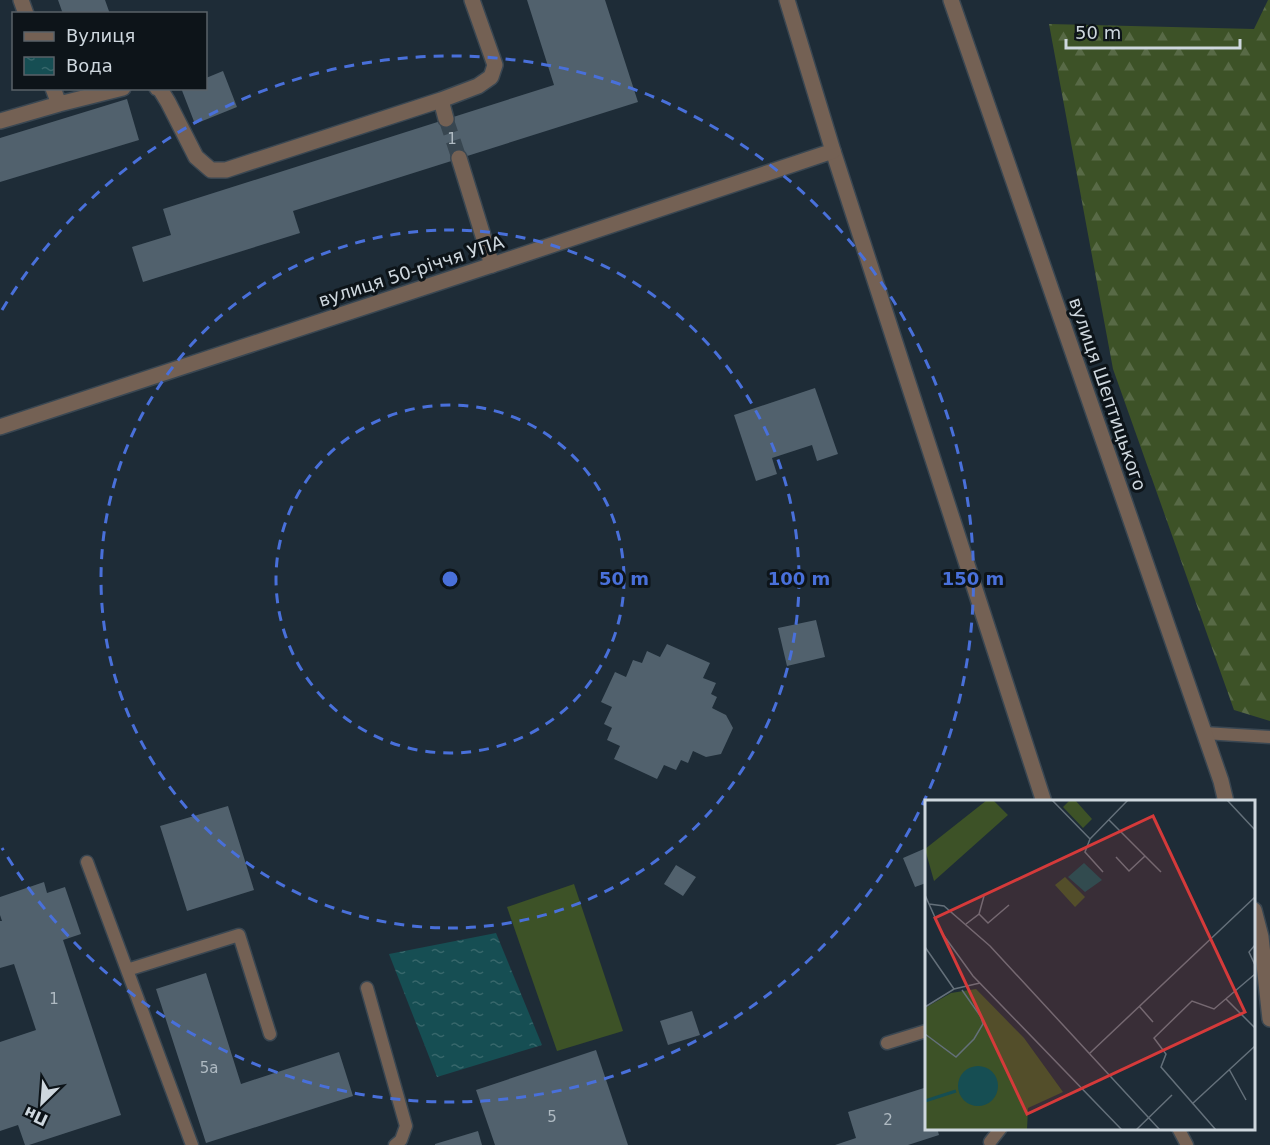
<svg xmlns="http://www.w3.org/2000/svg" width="1270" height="1145" viewBox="0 0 1270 1145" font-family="'DejaVu Sans',sans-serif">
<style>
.grass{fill:#3d5227}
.forest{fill:url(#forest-firs)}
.water{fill:url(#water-ripples)}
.building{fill:#51616d}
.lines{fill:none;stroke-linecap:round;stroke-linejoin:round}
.minor-tunnel{stroke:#384650;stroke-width:15;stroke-dasharray:15 8;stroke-linecap:butt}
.service-casing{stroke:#3a4752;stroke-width:15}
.minor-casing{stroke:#3a4752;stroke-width:18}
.tertiary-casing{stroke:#3a4752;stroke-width:18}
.service{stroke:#746154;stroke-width:12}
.minor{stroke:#746154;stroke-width:15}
.tertiary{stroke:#746154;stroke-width:15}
.ring{fill:none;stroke:#4970da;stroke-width:3;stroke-dasharray:10 8}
.labels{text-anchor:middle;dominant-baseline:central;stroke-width:6;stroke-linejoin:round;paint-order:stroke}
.number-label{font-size:15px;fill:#afbac2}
.street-label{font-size:18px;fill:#ced7de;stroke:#0d1419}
.inset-river{fill:none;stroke:#164e53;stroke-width:3}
.inset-road{fill:none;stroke:#64707a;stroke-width:1.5}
.view{fill:#d53a3a;fill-opacity:0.15;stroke:#d53a3a;stroke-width:3}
.inset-edge{fill:none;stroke:#ced7de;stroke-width:3}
.centre{fill:#4970da;stroke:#0d1419;stroke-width:3}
.ring-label{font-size:18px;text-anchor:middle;font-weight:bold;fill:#4970da;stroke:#0d1419;stroke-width:6;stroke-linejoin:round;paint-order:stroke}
</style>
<defs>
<pattern id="forest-firs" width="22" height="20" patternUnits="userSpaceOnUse" patternTransform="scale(1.5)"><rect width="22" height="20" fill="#3d5227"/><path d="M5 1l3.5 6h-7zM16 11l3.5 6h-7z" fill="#586a46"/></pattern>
<pattern id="water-ripples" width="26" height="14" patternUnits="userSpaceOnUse" patternTransform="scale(1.5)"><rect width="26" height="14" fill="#164e53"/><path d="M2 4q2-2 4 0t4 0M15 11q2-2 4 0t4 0" fill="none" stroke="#37676b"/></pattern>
</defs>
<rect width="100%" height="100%" fill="#1e2c37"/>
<path class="grass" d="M574 884 623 1031 557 1051 507 907Z"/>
<path class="forest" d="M1268 0H1270V721L1234 710 1113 369 1049 24 1254 29Z"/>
<path class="water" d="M496 933 542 1045 437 1077 389 954Z"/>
<path class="building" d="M58 0H105L110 14H63Z
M527 0H605L638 102 293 211 300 233 143 282 132 247 171 235 163 209 554 85Z
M223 71 237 107 195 124 181 88H206V78Z
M127 99 139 140 0 182V138Z
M815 388 838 454 817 461 812 445 772 458 777 474 756 481 734 415Z
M816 620 825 657 787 666 778 628Z
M667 644 710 663 703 678 716 683 711 694 717 697 712 708 726 715 733 728 721 754 706 757 693 751 688 763 681 760 676 770 664 765 657 779 614 759 620 746 607 740 612 728 604 724 612 707 601 702 615 672 626 677 633 660 642 663 647 651 660 657Z
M228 806 254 890 187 911 160 826Z
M926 848V883L915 887 903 858Z
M676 865 696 877 683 896 664 884Z
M44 882 47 893 65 887 81 934 63 940 121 1115 29 1145H25L18 1125 0 1131V1042L36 1030 14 964 0 968V921H2L0 915V897Z
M206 973 241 1084 339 1052 353 1096 206 1143 156 989Z
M692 1011 700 1035 668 1045 660 1021Z
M596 1050 628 1145H495L476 1090Z
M924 1088 926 1095V1128H937L939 1135 908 1145H835L856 1138 848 1112Z
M478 1131 482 1145H435V1144Z"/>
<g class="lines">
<path class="minor-tunnel" d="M446 119 459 158"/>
<defs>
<path id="service" d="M1204 733 1270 737
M87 862 192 1145
M127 970 239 935 270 1034
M367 988 406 1126 401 1140 395 1145
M887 1043 926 1031
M1178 1128 1187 1145
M990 1142 1001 1128"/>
<path id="minor" d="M21 0 26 14
M53 88 59 104
M157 88 160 89 168 102 196 157 211 170H226L441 100 478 86 491 77 495 65 472 0
M441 100 446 119
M0 121 59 104 123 88
M833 151 1044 802
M459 158 492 265"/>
<path id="tertiary" d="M951 0 1221 781 1226 802
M0 427 492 265 833 151 787 0
M1254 910 1261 937 1270 1019"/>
</defs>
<use href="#service" class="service-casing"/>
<use href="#minor" class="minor-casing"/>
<use href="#tertiary" class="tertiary-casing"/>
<use href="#service" class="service"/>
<use href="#minor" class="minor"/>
<use href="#tertiary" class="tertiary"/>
</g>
<g class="ring">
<circle cx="450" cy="579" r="174"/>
<circle cx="450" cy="579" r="349"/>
<path d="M2 310A523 523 0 1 1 2 848"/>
</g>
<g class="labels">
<g class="number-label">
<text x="452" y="139">1</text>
<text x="54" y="999">1</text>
<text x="209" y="1068">5а</text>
<text x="552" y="1117">5</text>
<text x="888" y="1120">2</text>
</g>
<g class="street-label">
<text transform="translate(411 271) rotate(-18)">вулиця 50-річчя УПА</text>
<text transform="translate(1108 394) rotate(71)">вулиця Шептицького</text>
</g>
</g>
<g transform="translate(925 800)">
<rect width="330" height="330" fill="#1e2c37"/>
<path d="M145 0H150L167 19 158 28 138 7ZM140 77 160 97 150 107 130 85Z" fill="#3d5227"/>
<path d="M62 0H68L83 15 9 81 0 49ZM51 189 99 238 138 292 103 308 102 330H0V208L26 193Z" fill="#3d5227"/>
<path d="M159 63 177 80 160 92 143 77ZM33 286a20 20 0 1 1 40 0a20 20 0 1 1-40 0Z" fill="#164e53"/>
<path class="inset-river" d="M0 301 31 291"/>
<path class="inset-road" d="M127 0 165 39 203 0M302 0 330 30M184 20 236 72M165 39 160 52 178 72M191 57 204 71 220 56M0 95 17 133 48 176 197 330M4 104 19 106 65 146 235 330M54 114 63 123 84 105M41 124 54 114 59 96M330 145 324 152 330 165M0 147 29 189M301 199 330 228M214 206 228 222M0 207 29 189 55 183M0 234 31 257 49 239 58 224 56 217 37 190M165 253 330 97M304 269 321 300M267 304 330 246M211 330 247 295M291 330 236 267 241 254 229 238 267 201 289 209 330 174"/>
<path class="view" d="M228 16 320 212 102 314 10 118Z"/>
<rect width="330" height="330" class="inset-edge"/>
</g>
<circle cx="450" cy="579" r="9" class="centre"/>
<g class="ring-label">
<text x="624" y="585">50 m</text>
<text x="799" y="585">100 m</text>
<text x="973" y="585">150 m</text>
</g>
<rect x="12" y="12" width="195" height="78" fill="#0d1419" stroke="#5a6268" stroke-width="1.5"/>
<rect x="24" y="32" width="30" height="9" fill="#746154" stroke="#5a6268" stroke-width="1.5"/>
<text x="66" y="42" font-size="18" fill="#ced7de">Вулиця</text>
<rect x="24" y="57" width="30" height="18" fill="url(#water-ripples)" stroke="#5a6268" stroke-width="1.5"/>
<text x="66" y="72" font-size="18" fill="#ced7de">Вода</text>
<g transform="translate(42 1103) rotate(205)" stroke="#0d1419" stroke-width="4.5" paint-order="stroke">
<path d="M0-4.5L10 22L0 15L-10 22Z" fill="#ced7de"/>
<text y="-9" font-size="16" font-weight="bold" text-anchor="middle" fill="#ced7de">Пн</text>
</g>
<path d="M1066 39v9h174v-9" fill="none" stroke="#ced7de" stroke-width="3"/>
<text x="1075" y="39" font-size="18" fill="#ced7de" stroke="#0d1419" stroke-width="4.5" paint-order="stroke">50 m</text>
</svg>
